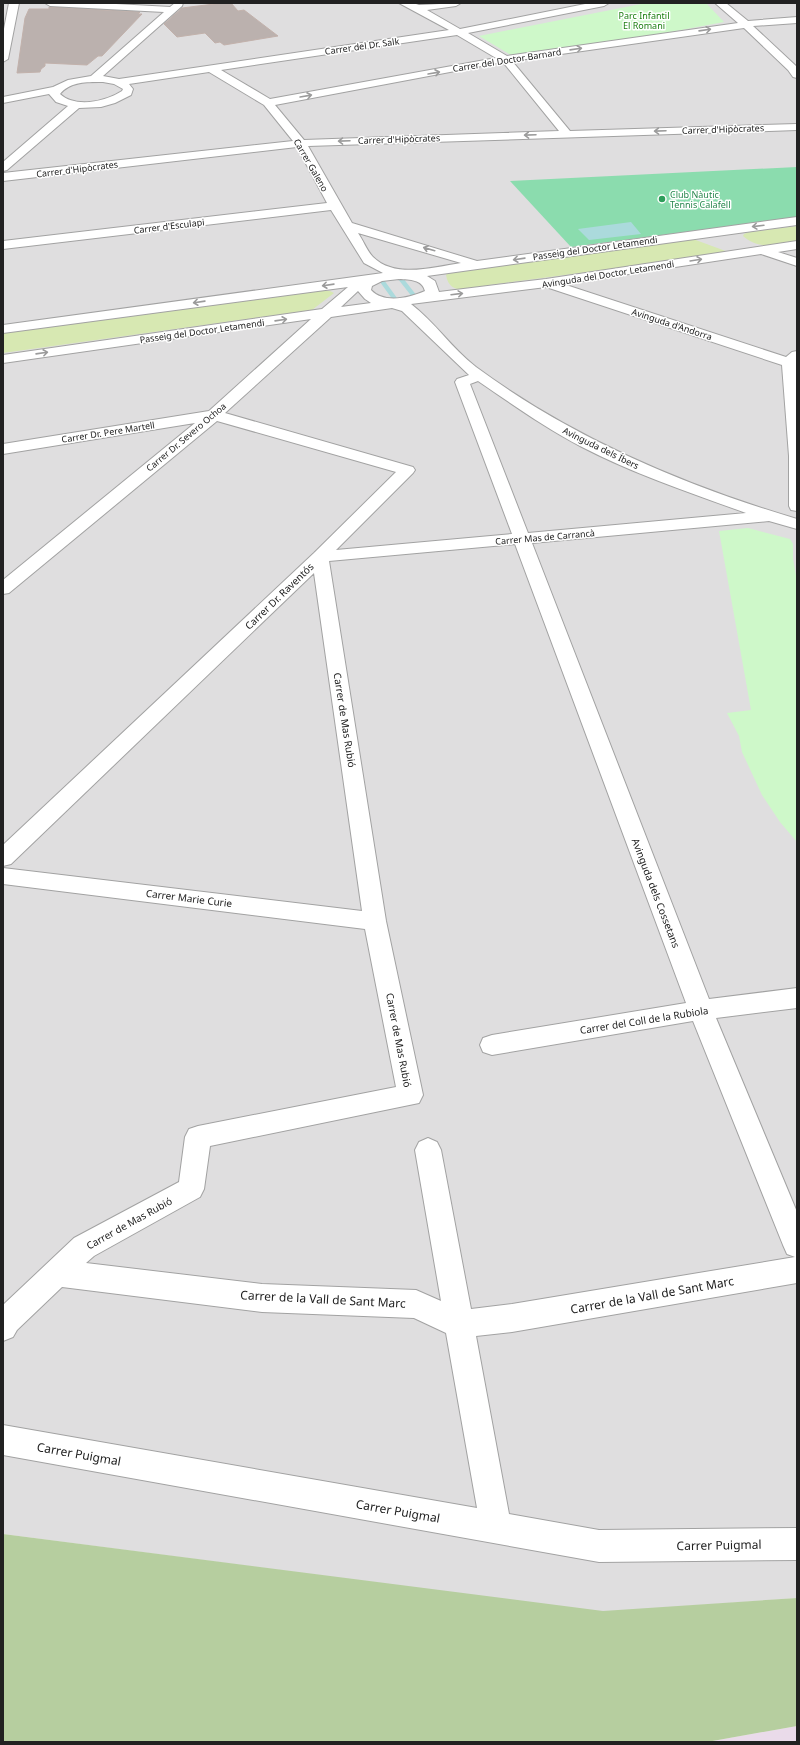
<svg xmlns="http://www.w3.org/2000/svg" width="800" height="1745" viewBox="0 0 800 1745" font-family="'Noto Sans',sans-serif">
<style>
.residential{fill:#dfdedf}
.industrial{fill:#eadbea}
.grass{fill:#d7e8b2}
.forest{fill:#b6ce9f}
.park{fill:#cef8c9}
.pitch{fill:#8bdcae}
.water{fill:#abdadc}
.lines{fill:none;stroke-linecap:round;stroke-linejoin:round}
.stream{fill:#abdadc;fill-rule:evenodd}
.building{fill:#bbb1ae;stroke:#c2b1ab}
.minor-casing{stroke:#a2a2a2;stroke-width:2}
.minor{fill:#fff;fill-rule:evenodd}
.oneway{stroke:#9b9b9b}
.leisure-dot{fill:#2e9e5b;stroke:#fff;stroke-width:1.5}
.labels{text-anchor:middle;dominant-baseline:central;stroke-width:3;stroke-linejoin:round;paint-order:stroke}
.far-park-label{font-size:9px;fill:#1c7e11;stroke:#fff}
.far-street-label{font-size:9px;fill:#212121;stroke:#fff}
.far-leisure-label{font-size:9px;fill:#27864d;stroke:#fff;text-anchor:start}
.street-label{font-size:10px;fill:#212121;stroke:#fff}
.near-street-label{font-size:12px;fill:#212121;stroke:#fff}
</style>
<rect width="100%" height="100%" fill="#f1ede9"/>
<path class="residential" d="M3 3H797V1598L603 1612 3 1534Z"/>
<path class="industrial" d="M797 1726V1742H707Z"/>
<path class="grass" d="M797 226V243C778 245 759 250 743 236L744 234 749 232Z
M693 239 731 253 489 285C473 288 450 298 446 275L448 273Z
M313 291H330L334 293 312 310 3 353V332Z"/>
<path class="forest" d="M3 1534 603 1611 797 1598V1726L707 1742H3Z"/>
<path class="park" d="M646 3H706L724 22 649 36 511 55 479 36Z
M748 528 790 539 793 544V559L797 581V842L780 822 762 795 742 752 739 736 727 713 751 710 719 531Z"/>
<path class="pitch" d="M797 167V217L571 247 510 181Z"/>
<path class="water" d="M631 222 641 234 589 240 578 229Z"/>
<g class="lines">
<path class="stream" d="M399 278H403L417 296V298H413L398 279Z
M382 279 384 280 397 298V300H393L380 282 379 281Z"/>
</g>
<path class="building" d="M222 3H231L238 11 244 10 278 36 224 45 220 42 215 43 205 33 177 37 164 24 182 8Z
M49 7 140 12 138 14H142L102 56H98L87 65 45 63V66L41 69 40 72 17 73 25 18 29 9H49Z"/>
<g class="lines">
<defs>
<path id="minor" d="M9 3H19L8 59 3 62V34Z
M45 3H98L170 7 175 3H183L182 6 103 76 119 79 449 30 399 3H413L419 5 461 3 456 6 427 10 460 29 590 3H609L604 6 468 33 507 56 738 23 715 3H726L748 21 797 17V23L753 26 796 66 797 78 793 77 788 70 744 28 512 61 570 131 797 124V130L308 146 352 223 477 261 797 217V225L427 276 435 281 439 292 546 279 797 241V249L778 252 797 258V266L761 254 563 284 786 357 792 352 797 351V511L791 510 789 506V456L782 365 546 287 411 304C435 322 452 349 476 367 572 438 683 485 797 519V529L769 521 532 543 709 999 797 988V1008L716 1018 797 1212V1283L512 1332 476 1336 509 1514 599 1530 797 1528V1560L599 1562 3 1455V1425L477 1508 446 1333 414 1318 262 1312 62 1287 17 1330 13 1337 3 1341V1305L74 1238 179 1182 185 1137 189 1129 198 1126 396 1087 365 929 3 884V868L362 911 314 573 11 864 3 866V845L314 553 396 472 217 421 9 593 3 594V580L195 423 3 454V444L209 411 311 319 3 363V355L322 309 348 287 3 333V325L383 273 364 263 331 210 3 249V241L327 203 297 147 3 181V173L293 141 264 105 209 72 129 84 133 89 131 95 115 103 101 107 79 108 7 170 3 171V162L68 106 56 102 49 94 3 103V97L53 87 68 80 91 76 164 12 50 6ZM457 35 496 58 270 99 221 70ZM503 62 559 131 304 140 275 105ZM103 82 114 84 123 89 122 91C105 102 75 108 60 94 70 81 89 82 103 82ZM358 233 461 263C434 267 395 279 373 257 367 251 363 240 358 233ZM399 279C410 280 422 279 425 291 409 298 384 304 371 290L372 286 382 281ZM358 291 365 299 371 303 341 307ZM392 308 402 311 469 375 457 379 455 382 512 534 336 550 413 473 415 470 413 467 225 413 331 317ZM478 381C512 404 545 428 582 447 634 474 691 493 746 513L528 533 470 384ZM515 544 686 1003 492 1035 483 1038 480 1045 483 1052 492 1055 693 1021 783 1245 787 1254 795 1257 512 1304 471 1309 441 1150 437 1142 428 1138 419 1142 415 1150 441 1301 416 1290 262 1284 86 1263 94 1256 200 1197 204 1189 210 1146 419 1103 423 1095 386 921 329 561Z"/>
</defs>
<use href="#minor" class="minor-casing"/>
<use href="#minor" class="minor"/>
</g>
<defs><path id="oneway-shaft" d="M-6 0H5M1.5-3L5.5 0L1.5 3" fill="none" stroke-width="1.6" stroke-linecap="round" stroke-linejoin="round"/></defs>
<g class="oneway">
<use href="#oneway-shaft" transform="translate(705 30) rotate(-8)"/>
<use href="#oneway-shaft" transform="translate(576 49) rotate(-8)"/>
<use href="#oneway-shaft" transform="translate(434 73) rotate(-10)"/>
<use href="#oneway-shaft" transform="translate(306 96) rotate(-10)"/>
<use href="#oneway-shaft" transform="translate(660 131) rotate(178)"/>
<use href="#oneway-shaft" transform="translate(530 135) rotate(178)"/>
<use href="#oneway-shaft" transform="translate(344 141) rotate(178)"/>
<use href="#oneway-shaft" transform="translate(758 226) rotate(173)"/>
<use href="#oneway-shaft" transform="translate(429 249) rotate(-164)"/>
<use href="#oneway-shaft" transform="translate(519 259) rotate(172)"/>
<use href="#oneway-shaft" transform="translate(696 260) rotate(-9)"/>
<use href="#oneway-shaft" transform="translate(328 285) rotate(172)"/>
<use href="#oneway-shaft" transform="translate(457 294) rotate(-7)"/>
<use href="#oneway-shaft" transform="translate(199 302) rotate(172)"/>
<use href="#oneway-shaft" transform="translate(281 320) rotate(-8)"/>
<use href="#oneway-shaft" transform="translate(42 353) rotate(-8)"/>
</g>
<circle class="leisure-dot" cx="662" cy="199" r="4"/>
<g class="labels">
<g class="far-park-label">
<text x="644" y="15">Parc Infantil<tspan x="644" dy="10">El Romani</tspan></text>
</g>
<g class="far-street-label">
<text transform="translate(362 46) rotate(-8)">Carrer del Dr. Salk</text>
<text transform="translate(507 60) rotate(-9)">Carrer del Doctor Barnard</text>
<text transform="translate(723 129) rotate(-2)">Carrer d'Hipòcrates</text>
<text transform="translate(399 139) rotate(-2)">Carrer d'Hipòcrates</text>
<text transform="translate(311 165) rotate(60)">Carrer Galeno</text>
<text transform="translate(77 169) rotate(-7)">Carrer d'Hipòcrates</text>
<text transform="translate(169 226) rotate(-7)">Carrer d'Esculapi</text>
<text transform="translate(595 248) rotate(-8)">Passeig del Doctor Letamendi</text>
<text transform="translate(608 274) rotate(-9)">Avinguda del Doctor Letamendi</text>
<text transform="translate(672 324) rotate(18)">Avinguda d'Andorra</text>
<text transform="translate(202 331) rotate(-8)">Passeig del Doctor Letamendi</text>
<text transform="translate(108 432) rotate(-9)">Carrer Dr. Pere Martell</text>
<text transform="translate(186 437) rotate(-40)">Carrer Dr. Severo Ochoa</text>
<text transform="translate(601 448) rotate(26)">Avinguda dels Íbers</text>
<text transform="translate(545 537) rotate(-5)">Carrer Mas de Carrancà</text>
</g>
<g class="far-leisure-label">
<text x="670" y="194">Club Nàutic<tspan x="670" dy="10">Tennis Calafell</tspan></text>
</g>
<g class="street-label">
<text transform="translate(279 596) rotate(-44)">Carrer Dr. Raventós</text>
<text transform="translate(345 720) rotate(81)">Carrer de Mas Rubió</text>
<text transform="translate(656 893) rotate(69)">Avinguda dels Cossetans</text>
<text transform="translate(189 898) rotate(7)">Carrer Marie Curie</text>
<text transform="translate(644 1020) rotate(-9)">Carrer del Coll de la Rubiola</text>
<text transform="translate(399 1040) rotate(79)">Carrer de Mas Rubió</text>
<text transform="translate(129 1223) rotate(-29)">Carrer de Mas Rubió</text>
</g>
<g class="near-street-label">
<text transform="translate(652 1295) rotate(-10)">Carrer de la Vall de Sant Marc</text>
<text transform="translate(323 1299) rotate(3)">Carrer de la Vall de Sant Marc</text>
<text transform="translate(79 1454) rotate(10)">Carrer Puigmal</text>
<text transform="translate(398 1511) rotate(10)">Carrer Puigmal</text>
<text transform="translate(719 1545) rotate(-1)">Carrer Puigmal</text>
</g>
</g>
<rect width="800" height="1745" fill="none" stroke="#212121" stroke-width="8"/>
</svg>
